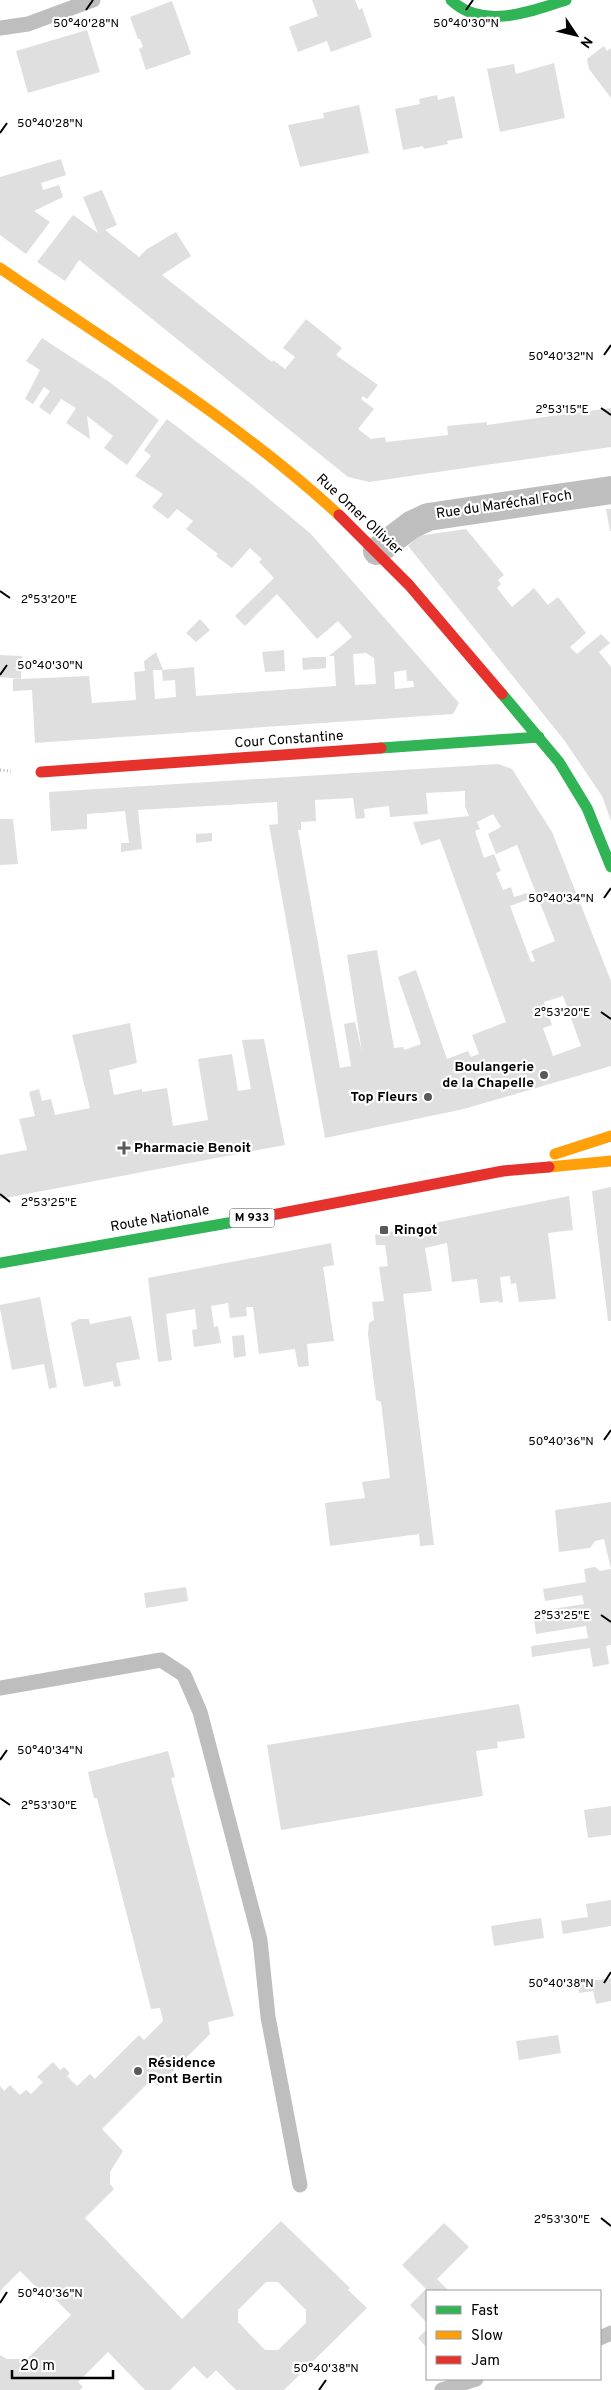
<svg xmlns="http://www.w3.org/2000/svg" width="611" height="2390" viewBox="0 0 611 2390" font-family="Overpass,sans-serif">
<style>
.building{fill:#dfdfdf;fill-rule:evenodd}
.lines{fill:none;stroke-linecap:round;stroke-linejoin:round}
.path{stroke:#b9b9b9;stroke-width:3;stroke-dasharray:1 2.5;stroke-linecap:butt}
.lane{stroke:#bebebe;stroke-width:15}
.street{stroke:#bebebe;stroke-width:28}
.fast{stroke:#30b455;stroke-width:11}
.slow{stroke:#ff9f0a;stroke-width:11}
.jam{stroke:#e5322d;stroke-width:11}
.ticks{fill:none;stroke:#000;stroke-width:2}
.poi-dot{fill:#595959;stroke:#fff;stroke-width:2}
.labels{text-anchor:middle;dominant-baseline:central;stroke-width:4.5;stroke-linejoin:round;paint-order:stroke}
.shield{fill:#fff;stroke:#4c4c4c;stroke-width:1}
.shield-label{font-size:12px;font-weight:bold;fill:#000}
.street-label{font-size:14px;fill:#000;stroke:#fff}
.poi-label{font-size:14px;font-weight:bold;fill:#000;stroke:#fff;text-anchor:start}
.ticks-label{font-size:12px;text-anchor:middle;fill:#000;stroke:#fff;stroke-width:4.5;stroke-linejoin:round;paint-order:stroke}
</style>
<rect width="100%" height="100%" fill="#fff"/>
<path class="building" d="M312 0H355L359 10 362 8 372 37 331 52 327 41 298 52 289 27 318 16Z
M172 1 191 54 146 70 139 49 143 47 140 39H138L130 17Z
M87 30 100 72 28 93 16 51Z
M604 46 607 51 611 48V98L589 69 587 59Z
M554 63 565 118 500 132 487 69 514 64 516 74Z
M437 95 438 100 454 96 463 138 447 141 448 144 424 149 423 146 403 150 395 109 420 104 419 99Z
M359 105 369 153 300 167 288 125 324 118 323 113Z
M61 159 66 175 41 183 43 190 59 185 63 197 34 211 50 222 26 254 0 235V177Z
M102 190 117 225 105 230 139 257 147 249 176 232 191 256 162 275 272 362 273 360 285 369 295 357 283 348 306 319 342 348 336 355 378 385 367 399 363 396 361 399 374 409 358 429 371 439 385 437 386 442 448 435 447 426 487 422V425L611 408V447L369 482 348 477 79 260 65 281 37 262 73 215 98 233 83 197Z
M42 338 108 381 159 420 127 465 104 448 113 436 87 416 90 439 66 423 76 408 61 399 50 415 39 407 50 391 44 387 33 404 25 399 40 370 26 361Z
M167 419 249 482 311 534 459 703 453 714 35 743 32 690 13 691V679H21L0 677V655L22 656 21 679 89 676 92 703 136 700 134 672 145 671 144 661 156 652 163 670H153L155 699 176 697 175 680 163 681 162 670 194 667 196 696 336 686 334 656H329L352 637 338 621 317 639 277 594 245 626 235 616 274 578 259 562 262 559 250 548 232 568 216 556 218 554 186 529 193 521 177 509 168 519 152 507 163 494 135 476 151 456 144 450ZM366 653 374 658 376 684 355 685 353 654ZM406 670 407 681H413L414 687 395 689 394 672Z
M606 509H611V531H610Z
M466 529 504 575 498 580 501 584 497 588 512 607 534 588 548 605 558 597 586 633 570 647 577 654 601 634 610 643 599 652 611 667V821L602 796 564 740 408 546 418 536Z
M200 619 210 630 196 642 186 633Z
M284 650 285 671 265 672 262 652Z
M315 657H326V668L303 670 302 658Z
M498 764 512 769 552 832 611 981V1066L464 1109 325 1138 269 825 278 824 277 802 138 810 142 849 121 852V843H129L125 811 87 814V829L51 831 49 792ZM465 791V806L469 816 413 822 421 845 440 839 506 1022 472 1035 479 1054 471 1057 468 1051 447 1059 416 970 398 977 421 1044 404 1050 403 1047 394 1048 377 950 347 955 362 1052 355 1022 344 1024 351 1066 340 1068 298 830H301V822L316 821 315 800 353 798 356 819 365 818 364 809 389 806 390 817 428 814 426 793ZM493 814 501 827 488 834 496 854 517 845 555 941 531 951 535 961 531 962 510 906 529 899 527 893 514 897 511 887 503 890 496 873 501 871 494 854 484 858 475 831 480 829 477 822ZM563 996 581 1046 553 1056 543 1028 552 1025 544 1002Z
M0 819H13L18 864 0 865Z
M212 833V841L196 843V834Z
M130 1023 137 1063 109 1070 114 1095 142 1089V1092L167 1088 173 1126 208 1120 198 1059 232 1054 238 1091 251 1089 242 1040 264 1039 285 1145 0 1199V1155L27 1150 19 1119 35 1116 29 1092 39 1089 42 1101 51 1099 55 1115 90 1108 72 1035Z
M611 1187V1321H608L592 1191Z
M569 1196 573 1230 548 1233 556 1299 519 1302 516 1283 511 1284 510 1276 500 1277 503 1302 499 1303V1301L480 1303 477 1279 452 1282 447 1243 425 1248 432 1291 403 1294 434 1545 420 1546 419 1534 330 1546 325 1503 365 1498 362 1482 390 1478 381 1402 376 1400 368 1334 369 1323 374 1320 372 1302 384 1301 379 1267 388 1266 385 1245H376L375 1235Z
M331 1243 334 1265 323 1267 334 1341 307 1344 309 1366 298 1367 295 1349 259 1354 253 1307H246L247 1316 230 1318 228 1303 211 1306 214 1327 218 1326 221 1343 194 1347 192 1330 197 1329 195 1309 166 1314 172 1360 158 1362 148 1278Z
M40 1297 57 1387 49 1389 44 1364 12 1370 0 1309V1305Z
M131 1316 140 1359 116 1363 121 1386 114 1387 113 1381 84 1387 71 1323 79 1319H89L90 1324Z
M244 1335 246 1356 234 1358 232 1336Z
M611 1502V1569L604 1539 595 1541 590 1548 559 1552 555 1510Z
M595 1567 600 1571 611 1569V1645L606 1646 609 1664 593 1667 590 1648 532 1657 531 1646 588 1638 586 1626 536 1634 533 1612 584 1604 582 1595 545 1601 543 1589 586 1582 584 1569Z
M186 1587 188 1601 146 1608 144 1593Z
M519 1704 525 1738 497 1742 498 1748 476 1751 483 1796 281 1830 267 1745Z
M168 1751 175 1777 171 1778 234 2016 208 2022 210 2034 158 2086 151 2080 102 2129 123 2151 110 2172V2184L114 2189 85 2218 182 2319 281 2221 350 2288 348 2290 367 2308 284 2390H236L216 2370 207 2379 194 2366 170 2390H145L108 2352 78 2382 83 2387 80 2390H0V2355L7 2359H27L71 2315 44 2288 40 2291 20 2271 0 2291V2086L4 2091 10 2085 20 2095 26 2090 31 2094 43 2082 37 2077 53 2062 60 2070 64 2067 70 2073 67 2076 77 2086 90 2074 95 2079 139 2035 144 2040 163 2021 160 2008 151 2009 97 1798H94L88 1772ZM266 2282H278L306 2310V2323L278 2350H265L238 2322V2310Z
M611 1806V1835L588 1838 584 1810Z
M611 1900V1926L563 1934 561 1921 588 1917 586 1904Z
M541 1918 544 1938 494 1946 491 1926Z
M611 1978V2001L596 2004 593 1991 579 1993 577 1983Z
M558 2035 561 2053 519 2060 516 2041Z
M444 2223 469 2247 437 2279 449 2291H427V2323L410 2305 426 2289 402 2265Z
M427 2329V2348L418 2338Z"/>
<g class="lines">
<path class="path" d="M0 770 11 771"/>
<path class="lane" d="M0 28 28 24 93 0
M0 1688 161 1660 184 1675 200 1712 260 1940 268 2017 300 2185
M600 2338 611 2333
M442 2390 476 2379"/>
<path class="street" d="M377 551 411 525 428 517 611 490"/>
<path class="fast" d="M451 0C482 30 530 12 566 0
M502 694 559 762 587 808 611 867
M381 748 539 737
M0 1263 245 1220"/>
<path class="slow" d="M0 268C115 347 236 420 339 515
M555 1154 611 1136
M549 1167 611 1161"/>
<path class="jam" d="M339 515 409 585 502 694
M41 772 381 748
M245 1220 503 1171 549 1167"/>
</g>
<path class="ticks" d="M86 10 93 0M466 10 473 0M0 133 7 123M604 355 611 345M601 408 611 415M0 591 10 598M0 675 7 665M604 898 611 888M601 1012 611 1019M0 1194 10 1202M604 1440 611 1430M601 1615 611 1622M0 1760 7 1750M0 1798 10 1805M604 1983 611 1972M601 2218 611 2226M0 2303 7 2292M319 2390 326 2380"/>
<g class="poi-dot">
<circle cx="544" cy="1075" r="5"/>
<circle cx="428" cy="1097" r="5"/>
<path d="M121.5 1140.5h5v5h5v5h-5v5h-5v-5h-5v-5h5z"/>
<rect x="379" y="1225" width="10" height="10" rx="2.5"/>
<circle cx="138" cy="2071" r="5"/>
</g>
<g class="labels">
<rect class="shield" x="229.5" y="1208.5" width="45" height="19" rx="4"/>
<g class="shield-label">
<text x="252" y="1218">M 933</text>
</g>
<g class="street-label">
<text transform="translate(504 505) rotate(-8)">Rue du Maréchal Foch</text>
<text transform="translate(359 515) rotate(43)">Rue Omer Ollivier</text>
<text transform="translate(289 740) rotate(-4)">Cour Constantine</text>
<text transform="translate(160 1219) rotate(-10)">Route Nationale</text>
</g>
<g class="poi-label">
<text x="534" y="1067" text-anchor="end">Boulangerie<tspan x="534" dy="16">de la Chapelle</tspan></text>
<text x="418" y="1097" text-anchor="end">Top Fleurs</text>
<text x="134" y="1148">Pharmacie Benoit</text>
<text x="394" y="1230">Ringot</text>
<text x="148" y="2063">Résidence<tspan x="148" dy="16">Pont Bertin</tspan></text>
</g>
</g>
<g class="ticks-label">
<text x="86" y="27">50°40'28"N</text>
<text x="466" y="27">50°40'30"N</text>
<text x="50" y="127">50°40'28"N</text>
<text x="561" y="360">50°40'32"N</text>
<text x="562" y="413">2°53'15"E</text>
<text x="49" y="603">2°53'20"E</text>
<text x="50" y="669">50°40'30"N</text>
<text x="561" y="902">50°40'34"N</text>
<text x="562" y="1016">2°53'20"E</text>
<text x="49" y="1206">2°53'25"E</text>
<text x="561" y="1445">50°40'36"N</text>
<text x="562" y="1619">2°53'25"E</text>
<text x="50" y="1754">50°40'34"N</text>
<text x="49" y="1809">2°53'30"E</text>
<text x="561" y="1987">50°40'38"N</text>
<text x="562" y="2223">2°53'30"E</text>
<text x="50" y="2297">50°40'36"N</text>
<text x="326" y="2372">50°40'38"N</text>
</g>
<rect x="426" y="2290" width="175" height="90" fill="#ffffff" stroke="#999999"/>
<rect x="436" y="2306" width="25" height="8" fill="#30b455" stroke="#999999"/>
<text x="471" y="2315" font-size="15" fill="#000000">Fast</text>
<rect x="436" y="2331" width="25" height="8" fill="#ff9f0a" stroke="#999999"/>
<text x="471" y="2340" font-size="15" fill="#000000">Slow</text>
<rect x="436" y="2356" width="25" height="8" fill="#e5322d" stroke="#999999"/>
<text x="471" y="2365" font-size="15" fill="#000000">Jam</text>
<g transform="translate(576 35) rotate(125)" stroke="#ffffff" stroke-width="4" paint-order="stroke">
<path d="M0-4L9 19L0 12L-9 19Z" fill="#000000"/>
<text y="-8" font-size="14" font-weight="bold" text-anchor="middle" fill="#000000">N</text>
</g>
<path d="M12 2370v8h101v-8" fill="none" stroke="#000000" stroke-width="2.5"/>
<text x="20" y="2370" font-size="15" fill="#000000" stroke="#ffffff" stroke-width="4" paint-order="stroke">20 m</text>
</svg>
